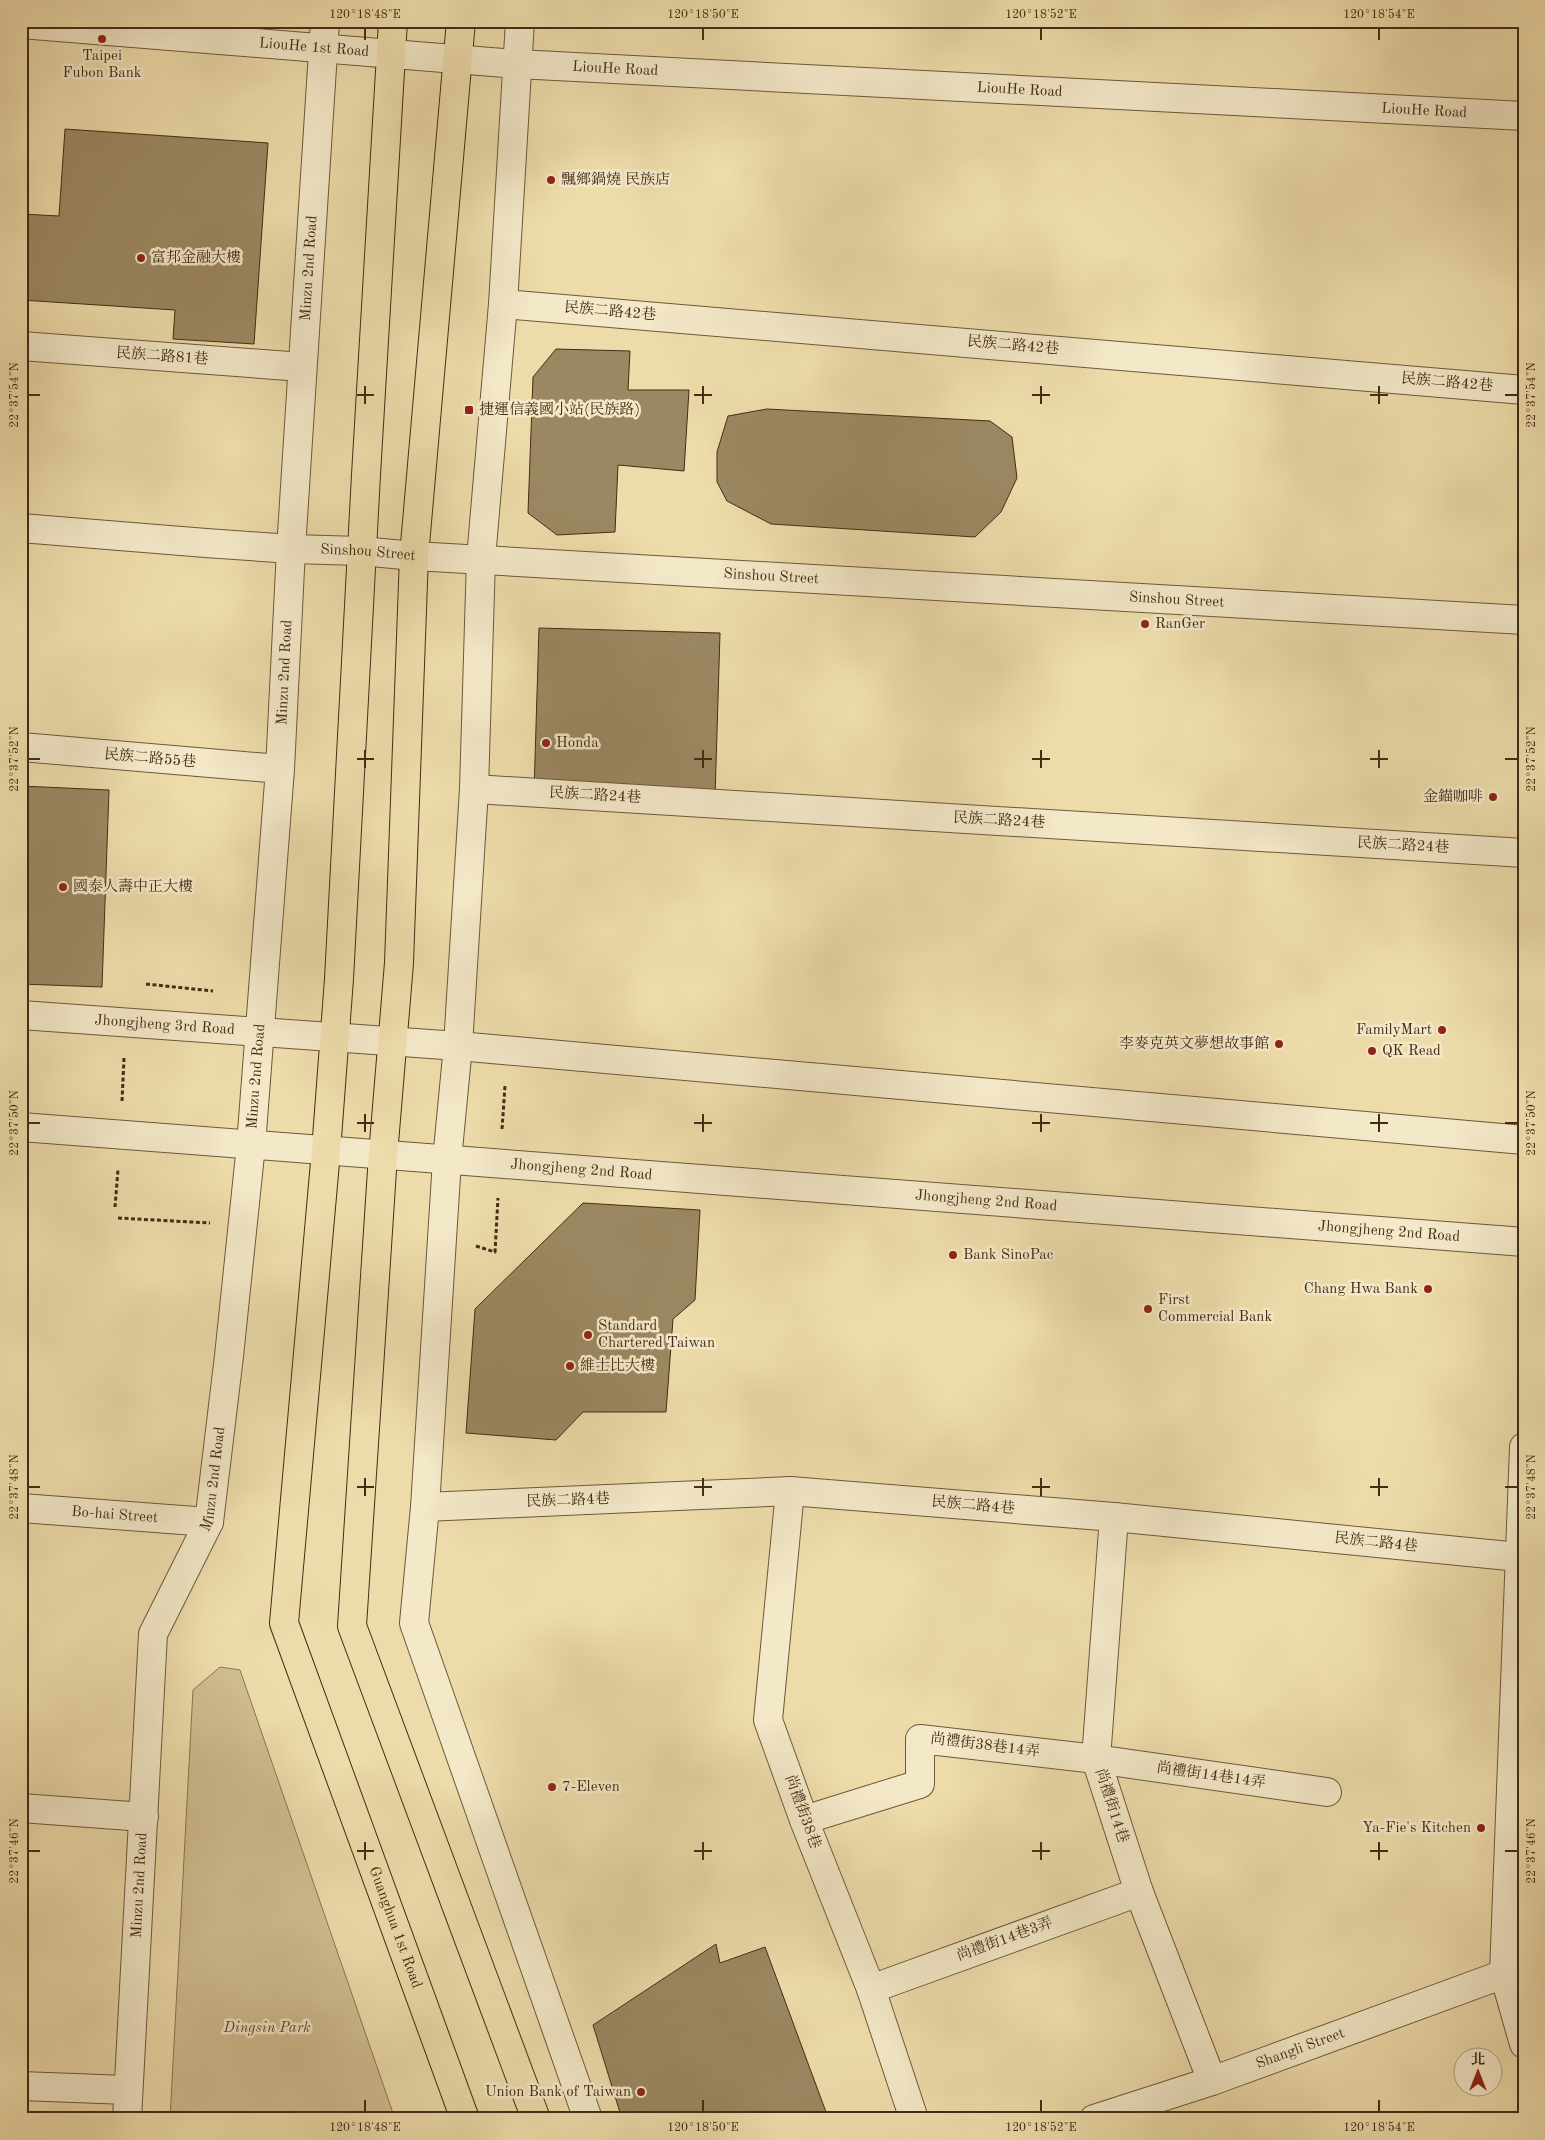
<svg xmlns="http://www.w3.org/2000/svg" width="1545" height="2140" viewBox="0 0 1545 2140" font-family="'Old Standard TT','Noto Serif TC',serif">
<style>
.green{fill:#d0be91;stroke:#8a7553}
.building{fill:#9b8862;stroke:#432c15}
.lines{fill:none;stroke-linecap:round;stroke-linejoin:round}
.minor-casing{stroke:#6e583a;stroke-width:30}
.major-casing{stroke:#432c15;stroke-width:30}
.path{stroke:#432c15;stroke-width:3;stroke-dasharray:4 2.5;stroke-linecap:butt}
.minor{stroke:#f3e8c8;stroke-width:28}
.major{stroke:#eddcaa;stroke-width:28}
.ticks{fill:none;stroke:#432c15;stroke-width:2}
.poi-dot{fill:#8f2418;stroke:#f3e8c8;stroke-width:2}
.labels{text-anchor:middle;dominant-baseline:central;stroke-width:5;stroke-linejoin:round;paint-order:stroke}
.street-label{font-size:15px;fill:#432c15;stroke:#f3e8c8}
.poi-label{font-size:15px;fill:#432c15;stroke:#f3e8c8;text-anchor:start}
.park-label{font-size:15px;font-style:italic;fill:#5f492e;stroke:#f3e8c8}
.neatline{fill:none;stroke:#432c15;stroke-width:2}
.ticks-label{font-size:12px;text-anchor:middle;fill:#432c15}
</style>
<rect width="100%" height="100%" fill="#eddcaa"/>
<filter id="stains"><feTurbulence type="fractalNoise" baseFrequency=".004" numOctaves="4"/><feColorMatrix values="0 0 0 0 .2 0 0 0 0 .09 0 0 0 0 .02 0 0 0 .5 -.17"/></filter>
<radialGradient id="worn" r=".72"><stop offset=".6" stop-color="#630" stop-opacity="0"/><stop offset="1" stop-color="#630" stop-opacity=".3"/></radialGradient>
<path class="green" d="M220 1667 240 1670 395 2119H170L193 1690Z"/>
<path class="building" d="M65 129 268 143 254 344 173 339 175 310 21 300V214L59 216Z
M556 349 630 351 628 390H689L684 471 618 465 615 532 557 535 528 513 533 377Z
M767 409 990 421 1012 437 1017 478 1001 512 975 537 771 524 727 501 717 482V452L728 416Z
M539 628 720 633 715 798 534 792Z
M21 786 109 790 102 987 21 984Z
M583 1203 700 1210 695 1300 673 1319 666 1412H583L556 1440 466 1433 475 1309Z
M716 1944 720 1963 765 1947 826 2112 807 2119H622L593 2025Z"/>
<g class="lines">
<defs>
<g id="minor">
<path d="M520 21 503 304 481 558 474 789 458 1046 447 1160 425 1507 414 1623 588 2119"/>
<path id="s1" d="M21 24 517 64 1524 116"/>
<path d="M503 304 1524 390"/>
<path d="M21 346 302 367"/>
<path id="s2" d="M21 528 206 543 291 549 361 551 414 556 1524 620"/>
<path d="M21 747 280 769"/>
<path d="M474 789 1524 853"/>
<path id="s3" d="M21 1015 458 1046 1524 1140"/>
<path id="s4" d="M21 1127 1524 1242"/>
<path d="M1524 1447 1504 1974 1524 2044"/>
<path d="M790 1491 768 1720 804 1820 871 1989 914 2119"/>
<path d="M425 1507 790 1491 1114 1517 1519 1557"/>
<path id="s5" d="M21 1508 209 1522"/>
<path d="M1114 1517 1096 1759 1139 1892 1212 2081"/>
<path d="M21 1808 144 1817"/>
<path d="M804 1820 920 1784V1739L1096 1759 1327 1792"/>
<path d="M871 1989 1139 1892"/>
<path d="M21 2086 127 2090"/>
<path id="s6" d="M127 2119 153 1634 209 1522 229 1356 251 1145 280 769 291 549 325 21"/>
<path id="s7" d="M1094 2119 1212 2081 1504 1974"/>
</g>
<g id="major">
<path id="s8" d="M393 21 366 475 339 979 326 1151 284 1623 465 2119"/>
<path d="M461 21 414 556 399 963 383 1155 352 1626 536 2119"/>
</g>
</defs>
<use href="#minor" class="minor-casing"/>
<use href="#major" class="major-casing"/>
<path class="path" d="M146 984 213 991
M122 1101 124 1058
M502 1129 505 1086
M115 1207 118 1170
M118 1218 210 1223
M476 1246 495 1252 498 1198"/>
<use href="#minor" class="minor"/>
<use href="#major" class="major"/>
</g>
<path class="ticks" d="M365 28V40M703 28V40M1041 28V40M1379 28V40M365 386V404M703 386V404M1041 386V404M1379 386V404M28 395H40M357 395H374M694 395H712M1032 395H1050M1370 395H1388M1505 395H1518M365 750V768M703 750V768M1041 750V768M1379 750V768M28 759H40M357 759H374M694 759H712M1032 759H1050M1370 759H1388M1505 759H1518M365 1114V1132M703 1114V1132M1041 1114V1132M1379 1114V1132M28 1123H40M357 1123H374M694 1123H712M1032 1123H1050M1370 1123H1388M1505 1123H1518M365 1478V1496M703 1478V1496M1041 1478V1496M1379 1478V1496M28 1487H40M357 1487H374M694 1487H712M1032 1487H1050M1370 1487H1388M1505 1487H1518M365 1842V1860M703 1842V1860M1041 1842V1860M1379 1842V1860M28 1851H40M357 1851H374M694 1851H712M1032 1851H1050M1370 1851H1388M1505 1851H1518M365 2100V2112M703 2100V2112M1041 2100V2112M1379 2100V2112"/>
<g class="poi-dot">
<circle cx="102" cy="39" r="5"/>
<circle cx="551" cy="180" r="5"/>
<circle cx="141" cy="258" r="5"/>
<rect x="464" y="405" width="10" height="10" rx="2.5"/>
<circle cx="1145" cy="624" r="5"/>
<circle cx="546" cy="743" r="5"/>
<circle cx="1493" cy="797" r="5"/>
<circle cx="63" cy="887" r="5"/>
<circle cx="1442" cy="1030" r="5"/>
<circle cx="1279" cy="1044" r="5"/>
<circle cx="1372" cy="1051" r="5"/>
<circle cx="953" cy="1255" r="5"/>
<circle cx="1428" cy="1289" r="5"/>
<circle cx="1148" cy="1309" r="5"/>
<circle cx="588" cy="1335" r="5"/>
<circle cx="570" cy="1366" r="5"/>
<circle cx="552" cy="1787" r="5"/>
<circle cx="1481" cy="1828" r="5"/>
<circle cx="641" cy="2092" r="5"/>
</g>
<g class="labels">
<g class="street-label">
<text stroke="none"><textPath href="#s1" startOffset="294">LiouHe 1st Road</textPath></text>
<text stroke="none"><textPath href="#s1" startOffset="596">LiouHe Road</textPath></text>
<text stroke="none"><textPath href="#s1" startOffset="1001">LiouHe Road</textPath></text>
<text stroke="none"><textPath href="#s1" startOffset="1406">LiouHe Road</textPath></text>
<text stroke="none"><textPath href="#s6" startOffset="1869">Minzu 2nd Road</textPath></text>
<text transform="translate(610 312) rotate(5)">民族二路42巷</text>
<text transform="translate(1013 346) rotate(5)">民族二路42巷</text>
<text transform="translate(162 357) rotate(4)">民族二路81巷</text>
<text transform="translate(1447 383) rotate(5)">民族二路42巷</text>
<text stroke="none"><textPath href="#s2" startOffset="348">Sinshou Street</textPath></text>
<text stroke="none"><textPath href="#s2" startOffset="752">Sinshou Street</textPath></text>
<text stroke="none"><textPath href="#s2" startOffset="1158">Sinshou Street</textPath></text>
<text stroke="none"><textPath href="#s6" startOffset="1464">Minzu 2nd Road</textPath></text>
<text transform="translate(150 759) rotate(5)">民族二路55巷</text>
<text transform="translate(595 796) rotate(3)">民族二路24巷</text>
<text transform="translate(999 821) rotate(3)">民族二路24巷</text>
<text transform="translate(1403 846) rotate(3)">民族二路24巷</text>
<text stroke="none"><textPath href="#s3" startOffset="144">Jhongjheng 3rd Road</textPath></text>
<text stroke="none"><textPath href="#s6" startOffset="1059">Minzu 2nd Road</textPath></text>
<text stroke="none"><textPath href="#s4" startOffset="562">Jhongjheng 2nd Road</textPath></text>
<text stroke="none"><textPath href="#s4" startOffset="968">Jhongjheng 2nd Road</textPath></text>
<text stroke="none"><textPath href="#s4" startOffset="1372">Jhongjheng 2nd Road</textPath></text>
<text stroke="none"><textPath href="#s6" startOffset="654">Minzu 2nd Road</textPath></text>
<text transform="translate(568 1501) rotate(-2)">民族二路4巷</text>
<text transform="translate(973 1506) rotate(5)">民族二路4巷</text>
<text stroke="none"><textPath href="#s5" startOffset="94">Bo-hai Street</textPath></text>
<text transform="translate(1376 1543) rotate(6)">民族二路4巷</text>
<text transform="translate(985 1746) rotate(7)">尚禮街38巷14弄</text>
<text transform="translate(1211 1776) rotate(8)">尚禮街14巷14弄</text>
<text transform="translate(1111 1806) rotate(72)">尚禮街14巷</text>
<text transform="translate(802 1812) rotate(70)">尚禮街38巷</text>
<text stroke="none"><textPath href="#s6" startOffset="234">Minzu 2nd Road</textPath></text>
<text stroke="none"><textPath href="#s8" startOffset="1930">Guanghua 1st Road</textPath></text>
<text transform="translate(1005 1940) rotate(-20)">尚禮街14巷3弄</text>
<text stroke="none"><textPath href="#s7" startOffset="218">Shangli Street</textPath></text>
</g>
<g class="poi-label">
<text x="102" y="56" text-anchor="middle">Taipei<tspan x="102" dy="17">Fubon Bank</tspan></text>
<text x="561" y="180">飄鄉鍋燒 民族店</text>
<text x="151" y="258">富邦金融大樓</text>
<text x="479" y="410">捷運信義國小站(民族路)</text>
<text x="1155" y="624">RanGer</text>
<text x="556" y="743">Honda</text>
<text x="1483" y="797" text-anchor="end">金錨咖啡</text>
<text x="73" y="887">國泰人壽中正大樓</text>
<text x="1432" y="1030" text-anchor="end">FamilyMart</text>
<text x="1269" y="1044" text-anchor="end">李麥克英文夢想故事館</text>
<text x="1382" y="1051">QK Read</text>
<text x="963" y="1255">Bank SinoPac</text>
<text x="1418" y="1289" text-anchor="end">Chang Hwa Bank</text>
<text x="1158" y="1300">First<tspan x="1158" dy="17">Commercial Bank</tspan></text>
<text x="598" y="1326">Standard<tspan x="598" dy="17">Chartered Taiwan</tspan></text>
<text x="580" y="1366">維士比大樓</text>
<text x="562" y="1787">7-Eleven</text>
<text x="1471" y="1828" text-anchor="end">Ya-Fie's Kitchen</text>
<text x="631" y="2092" text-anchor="end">Union Bank of Taiwan</text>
</g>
<g class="park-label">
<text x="267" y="2028">Dingsin Park</text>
</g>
</g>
<rect width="1545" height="2140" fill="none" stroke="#eddcaa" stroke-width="55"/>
<g transform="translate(1478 2072)"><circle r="24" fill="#f3e8c8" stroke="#ad9d80"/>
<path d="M0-4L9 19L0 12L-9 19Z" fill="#8f2418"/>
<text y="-8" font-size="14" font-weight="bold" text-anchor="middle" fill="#432c15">北</text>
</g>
<rect x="28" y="28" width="1490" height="2084" class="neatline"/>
<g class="ticks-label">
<text x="365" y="18">120°18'48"E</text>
<text x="703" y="18">120°18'50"E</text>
<text x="1041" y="18">120°18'52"E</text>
<text x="1379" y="18">120°18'54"E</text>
<text transform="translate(14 395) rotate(-90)" y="4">22°37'54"N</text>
<text transform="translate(1531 395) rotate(-90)" y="4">22°37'54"N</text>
<text transform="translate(14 759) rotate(-90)" y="4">22°37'52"N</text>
<text transform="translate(1531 759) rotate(-90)" y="4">22°37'52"N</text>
<text transform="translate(14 1123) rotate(-90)" y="4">22°37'50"N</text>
<text transform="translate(1531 1123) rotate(-90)" y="4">22°37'50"N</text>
<text transform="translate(14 1487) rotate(-90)" y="4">22°37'48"N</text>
<text transform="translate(1531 1487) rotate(-90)" y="4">22°37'48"N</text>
<text transform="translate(14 1851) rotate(-90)" y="4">22°37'46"N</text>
<text transform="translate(1531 1851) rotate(-90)" y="4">22°37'46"N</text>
<text x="365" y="2131">120°18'48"E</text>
<text x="703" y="2131">120°18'50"E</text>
<text x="1041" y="2131">120°18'52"E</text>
<text x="1379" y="2131">120°18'54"E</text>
</g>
<rect width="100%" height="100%" filter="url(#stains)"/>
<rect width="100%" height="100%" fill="url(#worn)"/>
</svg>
